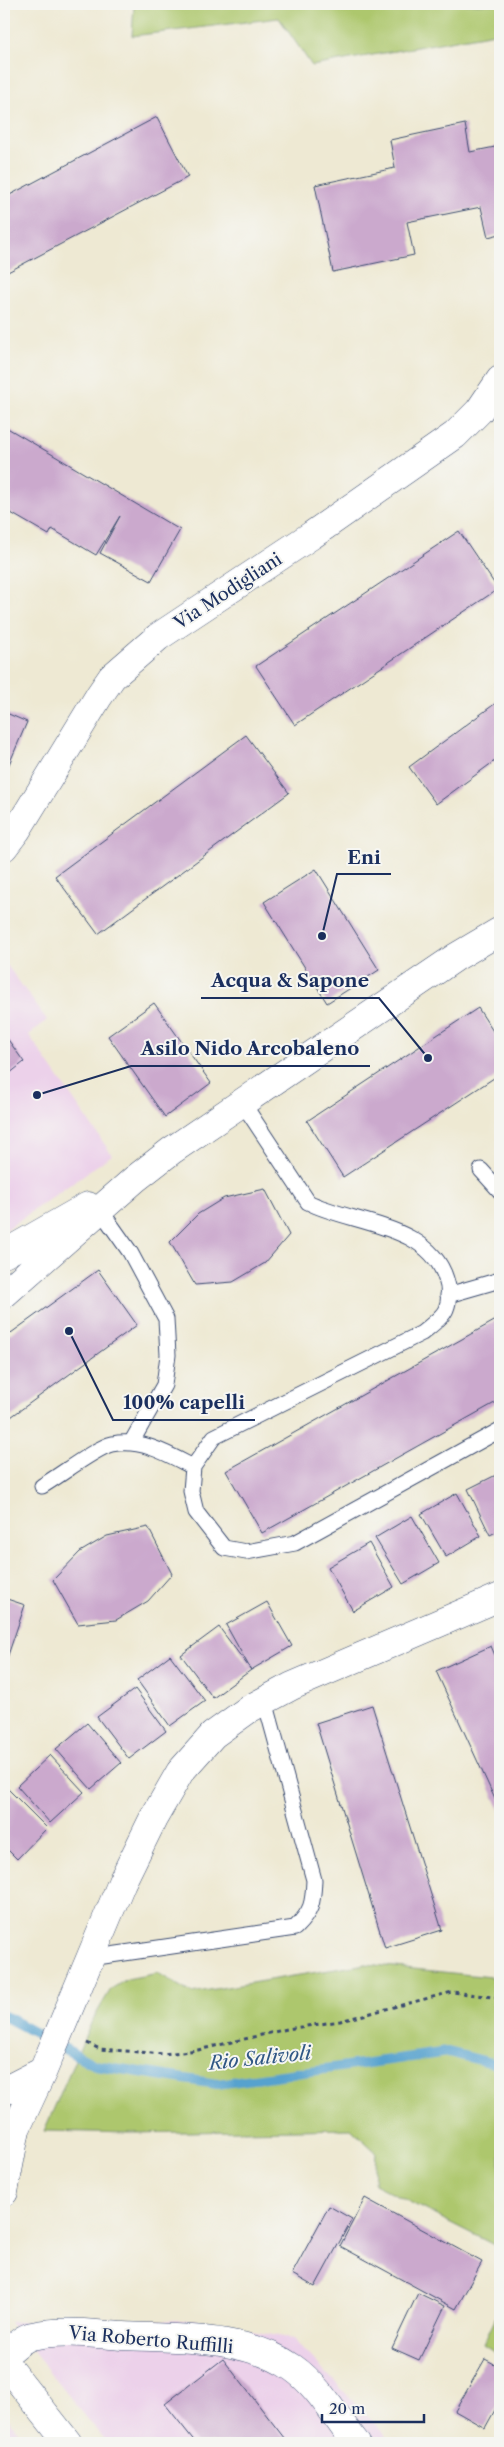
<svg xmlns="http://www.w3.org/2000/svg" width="504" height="2447" viewBox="0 0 504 2447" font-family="'Libre Caslon Text',serif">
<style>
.built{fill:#ecd1ea}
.green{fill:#adc76d;stroke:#647b66}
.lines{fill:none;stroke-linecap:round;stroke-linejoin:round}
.stream{stroke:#56a2ce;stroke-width:10}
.building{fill:#cba9cd}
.service-casing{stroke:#3b4b70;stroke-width:17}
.minor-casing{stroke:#3b4b70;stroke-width:29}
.tertiary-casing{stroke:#3b4b70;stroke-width:29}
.path{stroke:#3b4b70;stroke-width:3;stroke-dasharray:4 4;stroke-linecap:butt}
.service{stroke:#fff;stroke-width:15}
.minor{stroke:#fff;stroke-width:28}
.tertiary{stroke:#fff;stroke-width:28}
.labels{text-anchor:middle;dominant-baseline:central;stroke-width:4;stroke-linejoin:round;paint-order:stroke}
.street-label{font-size:18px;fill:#1b2f5e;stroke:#f6f6f2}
.water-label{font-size:19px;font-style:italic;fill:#305785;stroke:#f6f6f2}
.leader{fill:none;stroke:#1b2f5e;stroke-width:2}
.callout-dot{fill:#1b2f5e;stroke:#f6f6f2;stroke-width:2}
.callout-label{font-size:19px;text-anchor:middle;font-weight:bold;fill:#1b2f5e;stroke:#f6f6f2;stroke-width:4;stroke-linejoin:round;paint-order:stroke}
</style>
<rect width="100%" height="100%" fill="#f6f6f2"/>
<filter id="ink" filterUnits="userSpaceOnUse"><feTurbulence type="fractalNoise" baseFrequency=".02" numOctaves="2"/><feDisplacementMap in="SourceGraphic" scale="10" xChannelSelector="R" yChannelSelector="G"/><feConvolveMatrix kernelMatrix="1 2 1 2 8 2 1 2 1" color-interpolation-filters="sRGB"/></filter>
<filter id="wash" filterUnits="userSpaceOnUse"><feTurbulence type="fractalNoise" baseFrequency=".0096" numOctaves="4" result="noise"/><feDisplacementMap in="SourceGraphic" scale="20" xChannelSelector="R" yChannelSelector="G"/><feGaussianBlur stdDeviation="1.12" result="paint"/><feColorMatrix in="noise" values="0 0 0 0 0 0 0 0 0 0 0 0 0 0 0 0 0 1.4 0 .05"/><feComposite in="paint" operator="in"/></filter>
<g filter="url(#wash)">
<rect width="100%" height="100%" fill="#eee9d3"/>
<path class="built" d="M4 961 47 1020 29 1035 112 1155 4 1231Z
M195 2320 294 2339 393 2443H107L9 2322Z
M4 2414 27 2443H4Z"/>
<path class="green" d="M134 4H500V32L312 66 279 18 132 36Z
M366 1964 500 1978V2248L374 2184 376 2152 351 2129 132 2133 44 2131 92 2021 111 1989 127 1979 158 1973 191 1993Z
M500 2308V2355L483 2344Z"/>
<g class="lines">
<path class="stream" d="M4 2016 95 2065 217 2084 448 2052 500 2065"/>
</g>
<g id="blocks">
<path class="building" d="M157 117 188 177 4 274V198Z
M465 124 470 152 500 146V234L488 237 481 207 407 222 414 255 333 272 315 185 395 168 390 140Z
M4 426 180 530 151 581 100 553 120 516 96 555 52 529 49 535 4 509Z
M459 531 498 589 295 725 256 666Z
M500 700V757L436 804 409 767Z
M4 712 27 722 4 776Z
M246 735 289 793 98 934 55 876Z
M316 869 379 970 327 1003 264 902Z
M154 1003 211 1083 165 1117 108 1036Z
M478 1008 500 1042V1074L343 1177 307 1121Z
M4 1034 24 1062 4 1078Z
M265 1189 289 1235 265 1263 233 1282 195 1285 170 1242 198 1214 224 1198Z
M98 1270 137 1325 4 1422V1338Z
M496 1320 500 1327V1400L262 1533 226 1471Z
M500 1473V1530L490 1535 468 1489Z
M457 1493 481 1536 446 1557 421 1514Z
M412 1516 439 1563 403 1584 375 1538Z
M148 1527 172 1574 148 1601 116 1620 78 1624 53 1580 80 1552 107 1536Z
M369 1543 394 1587 353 1611 328 1567Z
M4 1598 25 1605 4 1667Z
M267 1602 292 1646 251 1670 213 1698 181 1655 219 1627 251 1670 226 1625Z
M491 1646 500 1667V1810L436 1671Z
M170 1655 205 1701 170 1726 137 1680Z
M135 1689 166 1731 129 1759 97 1717Z
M372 1705 442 1930 385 1948 316 1723Z
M87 1723 121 1763 91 1789 56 1749Z
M50 1755 84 1792 50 1823 17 1786Z
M8 1789 47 1828 17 1859 4 1846V1793Z
M365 2198 482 2262 456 2309 340 2246Z
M329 2206 352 2219 315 2287 292 2274Z
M418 2293 445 2306 419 2360 392 2348Z
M223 2359 288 2443H196L165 2404Z
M485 2359 500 2367V2401L485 2428 455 2411Z"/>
</g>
</g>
<g filter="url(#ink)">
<use href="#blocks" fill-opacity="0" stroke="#3b4b70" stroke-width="1"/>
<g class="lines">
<defs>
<path id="service" d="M242 1102 308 1202C350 1224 429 1223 446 1279 449 1287 450 1300 446 1309 443 1317 429 1327 422 1333L214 1437 193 1467 191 1491 196 1512 224 1548 246 1552 295 1543 500 1430
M481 1170 500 1191
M101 1211 130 1252 166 1319 168 1355 164 1385 131 1443
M448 1295 500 1280
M42 1486C58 1477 97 1447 112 1444 141 1438 168 1454 193 1467
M90 1958 295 1928C312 1911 313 1904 314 1880L265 1701"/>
<path id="minor" d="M4 847 17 830 99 696 112 677 158 637 312 535 455 435 479 411 500 380
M43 2071 122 1882 153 1819 180 1772 213 1735 249 1709 292 1686 500 1597
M4 2091 43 2071 16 2129 4 2192
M4 2355C12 2349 22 2338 32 2336 61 2329 93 2334 123 2336 177 2339 246 2335 293 2368 319 2386 336 2418 356 2443
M4 2362 68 2443"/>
<path id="tertiary" d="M4 1254 88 1206
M4 1294 135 1179 171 1151 456 957 500 931"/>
</defs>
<use href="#service" class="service-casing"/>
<use href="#minor" class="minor-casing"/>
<use href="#tertiary" class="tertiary-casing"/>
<path class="path" d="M87 2043 100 2049 164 2054 198 2050 287 2029 340 2021 452 1992 500 1998"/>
<use href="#service" class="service"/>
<use href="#minor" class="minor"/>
<use href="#tertiary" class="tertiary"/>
</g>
</g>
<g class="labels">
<g class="street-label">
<text transform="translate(228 591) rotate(-33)">Via Modigliani</text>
<text transform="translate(151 2340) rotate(5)">Via Roberto Ruffilli</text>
</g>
<g class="water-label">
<text transform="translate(260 2058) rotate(-6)">Rio Salivoli</text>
</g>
</g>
<path class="leader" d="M322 936L337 874H391M428 1058L379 998H201M37 1095L131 1066H370M69 1331L113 1420H255"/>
<g class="callout-dot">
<circle cx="322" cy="936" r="5"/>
<circle cx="428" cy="1058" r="5"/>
<circle cx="37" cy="1095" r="5"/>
<circle cx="69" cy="1331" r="5"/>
</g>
<g class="callout-label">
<text x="364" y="864">Eni</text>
<text x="290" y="987">Acqua &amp; Sapone</text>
<text x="250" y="1055">Asilo Nido Arcobaleno</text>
<text x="184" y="1409">100% capelli</text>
</g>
<rect width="504" height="2447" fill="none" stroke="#f6f6f2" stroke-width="20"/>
<path d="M322 2414v8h102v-8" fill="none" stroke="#1b2f5e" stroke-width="2.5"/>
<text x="329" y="2414" font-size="15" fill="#1b2f5e" stroke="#f6f6f2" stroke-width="4" paint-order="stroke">20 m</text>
</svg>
